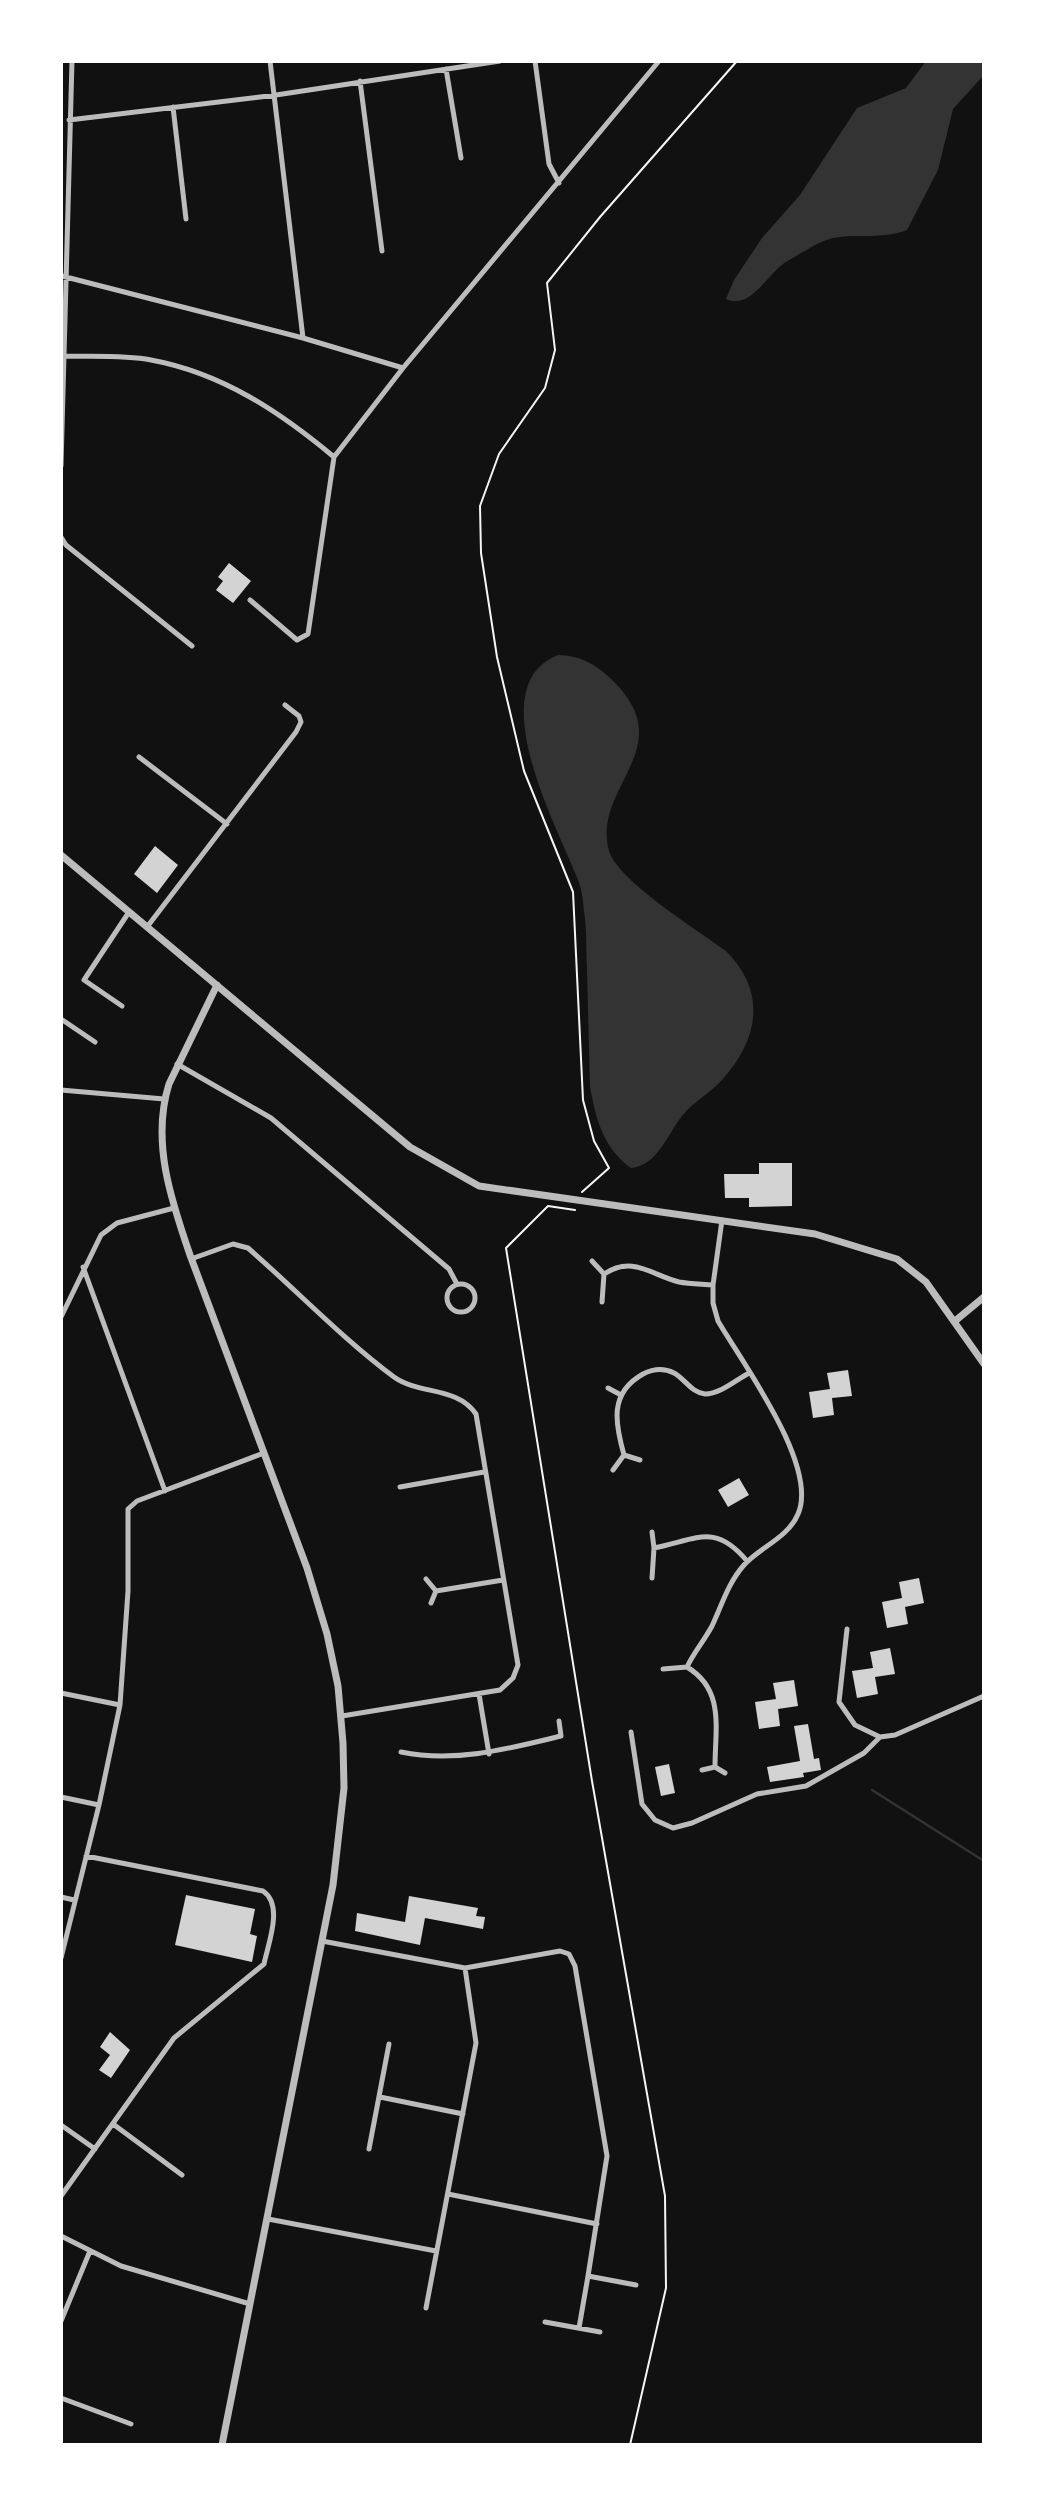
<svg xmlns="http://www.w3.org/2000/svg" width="1045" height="2506" viewBox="0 0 1045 2506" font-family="Mulish,sans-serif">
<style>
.water{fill:#333}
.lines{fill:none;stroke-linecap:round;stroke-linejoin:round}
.stream{stroke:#333;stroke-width:2.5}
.building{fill:#d3d3d3}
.path{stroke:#f5f5f5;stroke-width:2}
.minor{stroke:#bcbcbc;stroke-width:5}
.tertiary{stroke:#bcbcbc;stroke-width:7}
</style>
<rect width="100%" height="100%" fill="#111"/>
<path class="water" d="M926 61H984V75L953 109 938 170 907 230C881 240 859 233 833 238 819 241 802 253 789 260 768 271 752 311 726 299L734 280 762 238 800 195 857 108 906 88Z
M558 655C579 655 595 664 610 678 684 747 591 786 609 851 618 881 699 931 726 951 767 992 759 1039 722 1080 710 1093 693 1102 682 1116 667 1135 658 1165 631 1168 603 1148 596 1119 590 1087 589 1048 588 1009 587 970 586 951 587 930 584 911 583 901 582 890 578 880 559 830 479 686 558 655Z"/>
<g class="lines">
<path class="stream" d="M872 1790 984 1861"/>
</g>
<path class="building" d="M229 563 251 581 233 603 216 590 223 581 218 577Z
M155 846 178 865 157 893 134 874Z
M759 1163H792V1206L749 1207V1198H725L724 1174H759Z
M848 1370 852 1396 832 1398 834 1415 813 1418 809 1392 830 1389 827 1373Z
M739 1478 749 1495 728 1507 718 1490Z
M919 1578 924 1603 905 1607 908 1624 887 1628 882 1602 902 1598 899 1582Z
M890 1648 895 1674 875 1677 878 1694 857 1698 852 1671 873 1668 870 1652Z
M794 1680 798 1706 778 1709 780 1726 759 1729 755 1702 776 1699 773 1683Z
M808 1724 814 1759 819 1758 821 1770 803 1773 804 1777 770 1782 767 1767 800 1761 794 1726Z
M669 1764 675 1793 661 1796 655 1767Z
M186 1895 255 1909 250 1934 257 1936 252 1962 175 1945Z
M409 1896 478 1908 476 1916 485 1917 483 1929 425 1918 420 1945 355 1931 357 1913 405 1922Z
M110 2032 130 2050 111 2078 99 2070 110 2055 100 2047Z"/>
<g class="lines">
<path class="path" d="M582 1192 609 1168 594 1141 583 1100 573 892 524 771 497 657 481 553 480 506 499 454 545 388 555 350 547 283 600 217 737 61
M575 1210 548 1206 506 1248 592 1781 665 2196 666 2288 630 2445"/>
<path class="minor" d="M270 61 303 338
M535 61 549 164 559 183
M446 69 461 158
M360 81 382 251
M173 107 186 219
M69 120 276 95 500 61
M62 276 303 338 403 368
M65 356C93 357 123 355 151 360 222 373 280 412 334 457
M61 466 72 61
M61 537 66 545 192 646
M250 600 297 640 308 634 334 457 403 368 659 61
M139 757 227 824
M147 927 296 732 301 722 299 716 285 705
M122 1006 84 980 129 912
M61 1019 95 1042
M177 1064 271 1118 449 1269 457 1284
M61 1090 164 1099
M191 1259 233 1244 248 1248C295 1289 345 1341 394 1377 419 1395 457 1386 476 1414L518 1665 513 1678 500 1690 342 1716
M592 1261 604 1274
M83 1267 165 1491
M447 1298a14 14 0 1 1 28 0a14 14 0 1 1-28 0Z
M602 1302 604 1274C633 1255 651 1275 679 1282 690 1284 702 1284 713 1285
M61 1317 101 1235 117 1223 174 1208
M608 1388 621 1395
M624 1455C615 1423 609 1393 643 1374 653 1369 664 1368 674 1373 685 1379 692 1393 705 1394 720 1394 736 1380 749 1373
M613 1470 624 1455 640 1460
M400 1487 484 1472
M652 1532 654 1548
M652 1578 654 1548C698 1539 715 1523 747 1561
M426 1579 436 1591 431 1603
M436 1591 503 1580
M847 1629 839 1702 855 1725 880 1737
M663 1669 687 1667
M61 1693 120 1705
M479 1694 489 1754
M631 1732 642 1804 655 1820 673 1828 692 1823 757 1794 806 1786 864 1753 880 1737 895 1735 984 1696
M401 1752C455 1763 508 1749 561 1736L559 1721
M715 1767 725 1773
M702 1770 715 1767C715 1728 725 1690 687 1667 694 1652 704 1641 712 1626 722 1605 728 1583 744 1565 760 1547 788 1538 798 1514 819 1466 743 1364 718 1321L713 1303V1285L722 1220
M61 1797 99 1805
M61 1897 74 1900
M322 1941 465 1968 560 1951 569 1954 575 1966 607 2156 588 2276
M61 1958 99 1805 120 1705 128 1591V1509L137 1501 264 1453
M380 2097 463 2114
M113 2124 182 2175
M61 2125 95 2149
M369 2149 389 2044
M448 2194 597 2224
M61 2196 174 2038 264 1964C268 1944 284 1905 263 1891L86 1856
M268 2219 436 2251
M61 2236 121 2266 250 2304
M426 2308 476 2043 465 1968
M61 2321 90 2251
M545 2322 600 2332
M579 2328 588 2276 636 2285
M61 2398 131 2424"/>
<path class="tertiary" d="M61 855 410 1147 479 1186 815 1234 897 1259 926 1282 984 1364
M217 985 169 1084C151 1141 171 1200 190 1255L307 1568 327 1634 338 1686 343 1743 344 1788 333 1885 222 2445
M955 1321 984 1297"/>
</g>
<rect width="1045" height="2506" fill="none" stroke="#ffffff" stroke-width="126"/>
</svg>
